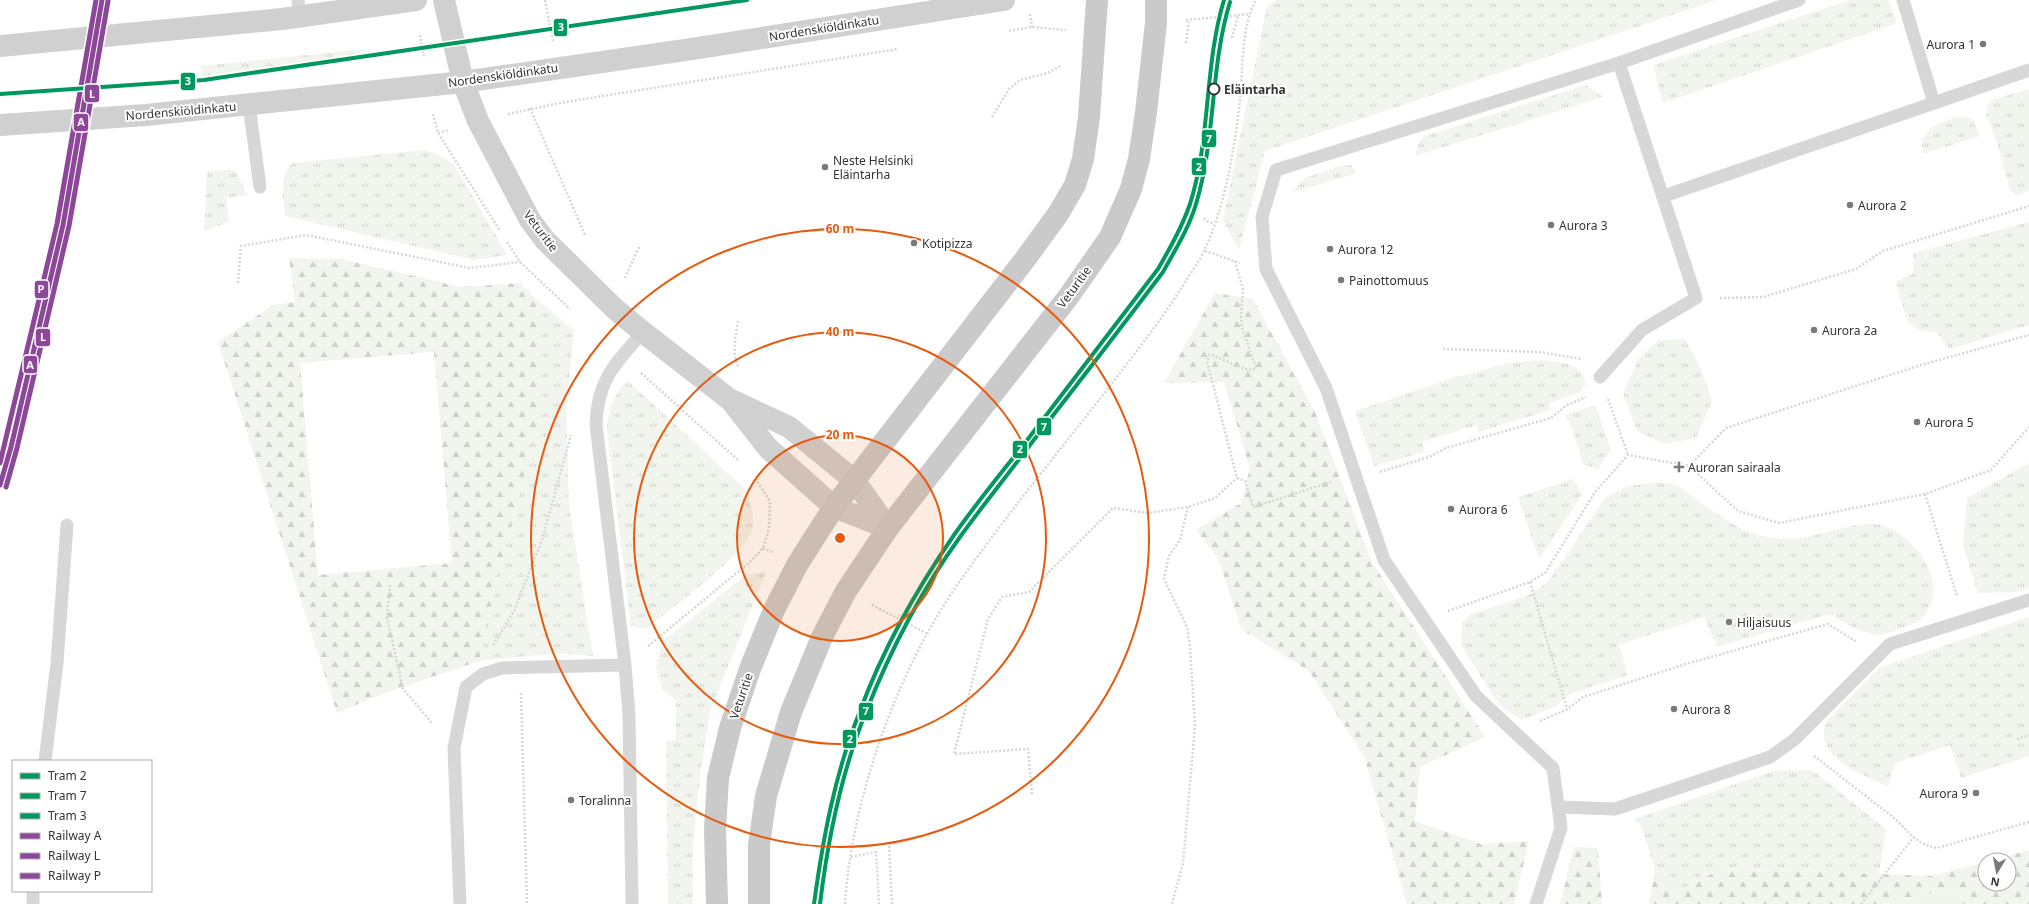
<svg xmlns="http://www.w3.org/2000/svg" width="2029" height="904" viewBox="0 0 2029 904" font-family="'Noto Sans',sans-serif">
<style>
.grass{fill:url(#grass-tufts)}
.forest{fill:url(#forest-firs);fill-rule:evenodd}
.pitch{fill:#f1f5ed}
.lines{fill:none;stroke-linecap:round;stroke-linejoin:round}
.path{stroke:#d6d6d6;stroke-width:2.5;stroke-dasharray:2 2;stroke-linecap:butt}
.service{stroke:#d7d7d7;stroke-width:13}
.secondary{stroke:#d0d0d0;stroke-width:22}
.primary{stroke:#cacaca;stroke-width:22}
.rail-1-casing{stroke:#fff;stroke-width:8}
.rail-2-casing{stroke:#fff;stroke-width:8}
.rail-3-casing{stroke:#fff;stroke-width:8}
.rail-1{stroke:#8c4799;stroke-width:5}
.rail-2{stroke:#8c4799;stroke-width:5}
.rail-3{stroke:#8c4799;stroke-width:5}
.tram-1-casing{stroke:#fff;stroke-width:7}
.tram-2-casing{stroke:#fff;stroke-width:7}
.tram-3-casing{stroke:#fff;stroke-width:7}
.tram-1{stroke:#00985f;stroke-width:4}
.tram-2{stroke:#00985f;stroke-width:4}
.tram-3{stroke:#00985f;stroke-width:4}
.ring{fill:none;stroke:#e8590c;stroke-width:2}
.poi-dot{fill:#7a7a7a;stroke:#fff;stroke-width:1.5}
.stop-dot{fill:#fff;stroke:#333;stroke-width:2}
.labels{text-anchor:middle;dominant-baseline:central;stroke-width:4;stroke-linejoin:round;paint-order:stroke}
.street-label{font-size:12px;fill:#333;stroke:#fff}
.poi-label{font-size:12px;fill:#333;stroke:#fff;text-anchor:start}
.stop-label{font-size:12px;font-weight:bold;fill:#333;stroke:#fff;text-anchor:start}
.centre{fill:#e8590c;stroke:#fff;stroke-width:2}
.ring-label{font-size:12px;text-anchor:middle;font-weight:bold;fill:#e8590c;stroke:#fff;stroke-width:4;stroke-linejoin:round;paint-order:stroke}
.line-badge{stroke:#fff;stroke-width:1.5}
.badge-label{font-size:11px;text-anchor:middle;font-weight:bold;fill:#fff}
</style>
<defs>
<pattern id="grass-tufts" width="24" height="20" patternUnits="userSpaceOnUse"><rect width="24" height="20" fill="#f1f5ed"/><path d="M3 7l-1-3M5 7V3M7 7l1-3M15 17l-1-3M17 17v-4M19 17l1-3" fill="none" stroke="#cfd2cc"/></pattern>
<pattern id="forest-firs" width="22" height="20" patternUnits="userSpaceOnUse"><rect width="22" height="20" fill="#f1f5ed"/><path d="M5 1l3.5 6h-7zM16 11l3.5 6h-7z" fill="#cfd2cc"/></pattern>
</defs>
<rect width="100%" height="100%" fill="#fff"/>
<path class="grass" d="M1278 0H1717L1265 151 1239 250 1223 220 1267 6Z
M1850 0H1888L1897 23 1663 103 1653 65Z
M363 49 367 51 356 54 202 76 201 66Z
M1586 85 1603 97 1415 156 1418 144 1425 136Z
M2029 89V191L2015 196 2010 190 1997 142 1986 114 1988 105 1992 100Z
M1955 117 1972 118 1980 136 1923 154 1921 141 1933 126Z
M425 150 444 157 455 166 507 255 474 260 285 216C283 199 279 176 292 163Z
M1351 165 1357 173 1291 193 1305 178 1340 166Z
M235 170 247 195 226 198 229 222 204 231 207 171Z
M2029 222V325L1950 349 1936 332 1920 331 1908 322 1895 282 1914 273 1913 253Z
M536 299 574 330 566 408 569 505 593 656 555 653 479 661 500 568 536 429Z
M1685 339 1699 365 1712 401 1696 438 1665 444 1637 431 1623 393 1639 358 1659 340Z
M1541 360C1557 362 1584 362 1586 384L1580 392 1549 403 1550 410 1479 432 1477 425 1422 442 1424 452 1374 466 1355 411 1456 377 1509 363Z
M627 380 747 491C751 505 755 516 752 530 745 555 669 610 647 628H637L631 625 607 429C609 406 613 398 627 380Z
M1595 405 1611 450 1598 469 1583 464 1572 427 1565 415Z
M2029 463V588L2017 592 1978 593 1963 546 1967 498Z
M1573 479 1582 495 1539 559 1518 497Z
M1651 483H1669L1678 486C1704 504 1736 532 1767 537 1802 544 1832 528 1865 524 1890 521 1912 540 1924 560 1932 574 1937 591 1930 606 1928 610 1923 618 1919 621 1914 624 1885 635 1880 635 1863 634 1843 623 1830 614L1717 647 1704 617 1619 645 1628 675 1570 694 1557 706 1521 720 1500 705 1484 682 1461 645 1462 623 1469 615 1527 596 1548 582 1605 498 1627 486Z
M766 572 710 711 700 775 693 846V904H668L666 741 676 740V701L662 689 656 667 663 641 746 575Z
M2029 617V756L1961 778 1950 745 1895 763 1888 787C1864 775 1812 757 1826 722L1879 668Z
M1812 770 1886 829 1879 874 1723 868 1676 892 1655 868 1640 824 1635 821V819L1773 771Z"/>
<path class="forest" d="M289 258 341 259 461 287 520 283 536 299V429L500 568 479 661 382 694 337 713 218 342 273 305 295 302ZM434 352 452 563 318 575 300 363Z
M1215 293 1253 299 1315 412 1372 562 1485 737 1420 767 1415 821 1481 844 1529 841 1514 904H1407L1364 756 1309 671 1241 629 1218 558 1196 530 1241 503 1250 468 1224 382 1164 383Z
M1574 847 1598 848 1602 904H1560Z
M2029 850V904H1963L1959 887 1883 904H1649L1655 868 1677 892 1723 868 1932 876 1985 862V884H2009V860H1993Z"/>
<path class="pitch" d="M1959 887 1963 904H1883Z"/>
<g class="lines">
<path class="path" d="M545 0 553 41
M1030 14 1032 27
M1186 20 1250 14
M1009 31 1032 27 1066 30
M420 35 424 56
M1232 38 1238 15
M1186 43 1189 20
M530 108 585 235
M433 114 438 133 500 231
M508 114 565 102 898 49
M992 117 1009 89 1020 80 1048 73 1062 65
M438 133 449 130
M1204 218 1207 221 1214 224
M507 242 520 262 570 309
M1205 251 1240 263
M1235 261 1243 289 1241 317 1242 328 1256 368 1252 370 1245 369 1212 355H1209L1207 361 1237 478
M625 278 639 247
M238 283 241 246 306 235 470 268 520 262
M1720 298 1763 297 1856 269 1883 251 2029 206
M738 321C736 334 731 355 739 368
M1443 349 1539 352 1582 359
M641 373 738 460
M1608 399 1628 455
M1689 466 1738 511 1779 523 1925 494 1991 470 2029 427
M1380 472 1429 457 1446 448 1551 418 1567 405 1586 397
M1237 478 1245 481 1253 507 1331 482
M1925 494 1957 596
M763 548 772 552
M1530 582 1567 709
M390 585 387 617 403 689 433 724
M872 605 928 634
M1448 611 1530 582 1545 573 1595 492 1628 455 1689 466 1726 428 1921 365 2029 335
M493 645 514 611 542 540 571 435
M648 646 750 562 763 548 769 529 770 501 755 478
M521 693 527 904
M1540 721 1568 709 1583 697 1686 664 1828 624 1857 642
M2017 739 2029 735
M1814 756C1839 775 1863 794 1888 813 1907 827 1911 843 1937 848L2029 822
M1032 794 1028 749 954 754 988 619 1002 597 1029 592 1113 508 1148 513 1188 507 1215 498 1237 478
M851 857 876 852 879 904
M845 904C852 797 898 668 960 581 1005 517 1055 456 1103 395 1132 357 1162 320 1187 279 1193 269 1201 259 1205 249 1226 203 1234 150 1240 100 1243 70 1241 26 1256 0
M892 904 889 844 910 840
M1172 904 1183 863 1195 726 1190 647 1187 627 1164 579 1169 556 1180 540 1188 507
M1861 904 1913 838"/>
<path class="service" d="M298 0 300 17
M1934 103 2029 70
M249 105 260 187
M1664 196 1934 103 1903 0
M1600 377 1642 330 1696 298 1619 63
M45 761 57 663 67 525
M1559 807 1615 809 1770 757 1794 740 1890 644 2029 600
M33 904V891
M460 904 454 748 466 687 483 674 502 668 625 665
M632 904 629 715 625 665 596 425C597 380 615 364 643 332
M1536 904 1561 828 1553 768 1476 696 1384 560 1326 388 1266 269 1262 217 1276 170 1619 63 1799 0"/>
<path class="secondary" d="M444 0 463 82 478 121 530 220 545 240 615 309 643 332 729 399 789 427 855 481 888 528
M0 46 282 19 416 0
M0 125 146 115 463 82 692 49 1004 0
M732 402 768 448 834 507 888 528"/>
<path class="primary" d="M717 904 715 830 718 778 730 728 750 669 774 610 797 565 834 507 1026 258 1058 214 1075 185 1083 159 1089 117 1097 0
M759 904V845L766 796 791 712 822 637 846 591 888 528 1069 296 1110 237 1131 189 1139 159 1146 112 1156 23V0"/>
<defs>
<path id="rail-1" d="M0 485 11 447 63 225 102 0"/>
<path id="rail-2" d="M6 487 17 448 69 226 108 1"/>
<path id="rail-3" d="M0 463 57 224 96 0"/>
</defs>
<use href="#rail-1" class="rail-1-casing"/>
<use href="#rail-2" class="rail-2-casing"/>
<use href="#rail-3" class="rail-3-casing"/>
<use href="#rail-1" class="rail-1"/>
<use href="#rail-2" class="rail-2"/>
<use href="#rail-3" class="rail-3"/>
<defs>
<path id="tram-1" d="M814 904C823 838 835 773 860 711 883 649 916 590 954 535 977 502 1003 471 1028 439 1071 382 1115 326 1158 269 1170 248 1182 227 1190 204 1211 138 1204 66 1224 0"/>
<path id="tram-2" d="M820 904C828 838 841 773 866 712 890 651 921 591 960 537 983 505 1009 473 1033 441 1077 385 1120 329 1163 272 1175 250 1189 228 1196 204 1216 138 1210 67 1230 2"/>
<path id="tram-3" d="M0 94 204 80 747 0"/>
</defs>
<use href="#tram-1" class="tram-1-casing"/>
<use href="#tram-2" class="tram-2-casing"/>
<use href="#tram-3" class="tram-3-casing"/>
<use href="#tram-1" class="tram-1"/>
<use href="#tram-2" class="tram-2"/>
<use href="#tram-3" class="tram-3"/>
</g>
<circle cx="840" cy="538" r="103" fill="#e8590c" fill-opacity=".12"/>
<g class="ring">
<circle cx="840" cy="538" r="103"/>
<circle cx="840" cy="538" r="206"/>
<circle cx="840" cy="538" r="309"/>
</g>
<g class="poi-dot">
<circle cx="1983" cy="44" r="4"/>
<circle cx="825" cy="167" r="4"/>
<circle cx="1850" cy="205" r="4"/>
<circle cx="1551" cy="225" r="4"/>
<circle cx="914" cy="243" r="4"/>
<circle cx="1330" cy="249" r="4"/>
<circle cx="1341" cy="280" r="4"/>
<circle cx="1814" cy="330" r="4"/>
<circle cx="1917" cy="422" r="4"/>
<path d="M1677 461h4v4h4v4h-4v4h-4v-4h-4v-4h4z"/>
<circle cx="1451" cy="509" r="4"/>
<circle cx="1729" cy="622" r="4"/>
<circle cx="1674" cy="709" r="4"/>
<circle cx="1976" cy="793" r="4"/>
<circle cx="571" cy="800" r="4"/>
</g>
<circle class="stop-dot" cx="1214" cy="89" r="5.5"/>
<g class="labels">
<g class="street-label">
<text transform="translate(824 28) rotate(-9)">Nordenskiöldinkatu</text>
<text transform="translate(503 75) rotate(-8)">Nordenskiöldinkatu</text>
<text transform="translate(181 111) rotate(-5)">Nordenskiöldinkatu</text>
<text transform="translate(541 231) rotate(53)">Veturitie</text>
<text transform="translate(1074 287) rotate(-54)">Veturitie</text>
<text transform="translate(741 696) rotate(-71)">Veturitie</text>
</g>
<g class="poi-label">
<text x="1975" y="44" text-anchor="end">Aurora 1</text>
<text x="833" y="160">Neste Helsinki<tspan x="833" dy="14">Eläintarha</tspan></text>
<text x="1858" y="205">Aurora 2</text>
<text x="1559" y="225">Aurora 3</text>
<text x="922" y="243">Kotipizza</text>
<text x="1338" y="249">Aurora 12</text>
<text x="1349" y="280">Painottomuus</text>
<text x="1822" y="330">Aurora 2a</text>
<text x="1925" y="422">Aurora 5</text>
<text x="1688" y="467">Auroran sairaala</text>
<text x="1459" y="509">Aurora 6</text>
<text x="1737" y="622">Hiljaisuus</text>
<text x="1682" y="709">Aurora 8</text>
<text x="1968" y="793" text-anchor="end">Aurora 9</text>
<text x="579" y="800">Toralinna</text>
</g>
<g class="stop-label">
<text x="1224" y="89">Eläintarha</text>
</g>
</g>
<circle cx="840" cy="538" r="6" class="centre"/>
<g class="ring-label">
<text x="840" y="233">60 m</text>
<text x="840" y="336">40 m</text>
<text x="840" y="439">20 m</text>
</g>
<g class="line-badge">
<rect x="553" y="18" width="15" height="19" rx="4" fill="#00985f"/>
<rect x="180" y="72" width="16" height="19" rx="4" fill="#00985f"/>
<rect x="84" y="84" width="16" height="19" rx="4" fill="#8c4799"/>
<rect x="73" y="113" width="16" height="19" rx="4" fill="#8c4799"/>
<rect x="1201" y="129" width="16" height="19" rx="4" fill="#00985f"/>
<rect x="1191" y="157" width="16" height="19" rx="4" fill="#00985f"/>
<rect x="34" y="280" width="15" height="19" rx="4" fill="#8c4799"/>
<rect x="35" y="328" width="16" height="19" rx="4" fill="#8c4799"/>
<rect x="23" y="355" width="15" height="19" rx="4" fill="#8c4799"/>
<rect x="1036" y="417" width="16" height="19" rx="4" fill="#00985f"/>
<rect x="1012" y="440" width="16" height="19" rx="4" fill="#00985f"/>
<rect x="858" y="702" width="16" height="19" rx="4" fill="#00985f"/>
<rect x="842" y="729" width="15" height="20" rx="4" fill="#00985f"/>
</g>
<g class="badge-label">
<text x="561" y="31">3</text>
<text x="188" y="85">3</text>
<text x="92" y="98">L</text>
<text x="81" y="126">A</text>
<text x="1209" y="143">7</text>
<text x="1199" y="171">2</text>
<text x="41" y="293">P</text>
<text x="43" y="341">L</text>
<text x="30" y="369">A</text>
<text x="1044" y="431">7</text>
<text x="1020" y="453">2</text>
<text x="866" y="715">7</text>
<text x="850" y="743">2</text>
</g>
<rect x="12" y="760" width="140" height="132" fill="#ffffff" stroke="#adadad"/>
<rect x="20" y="773" width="20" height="6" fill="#00985f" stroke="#adadad"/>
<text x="48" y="780" font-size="12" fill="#333333">Tram 2</text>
<rect x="20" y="793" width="20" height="6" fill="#00985f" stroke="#adadad"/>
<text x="48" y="800" font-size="12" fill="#333333">Tram 7</text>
<rect x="20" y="813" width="20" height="6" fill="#00985f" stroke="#adadad"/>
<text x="48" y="820" font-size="12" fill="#333333">Tram 3</text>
<rect x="20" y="833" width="20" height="6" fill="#8c4799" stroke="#adadad"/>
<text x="48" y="840" font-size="12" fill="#333333">Railway A</text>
<rect x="20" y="853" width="20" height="6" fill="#8c4799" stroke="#adadad"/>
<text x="48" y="860" font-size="12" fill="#333333">Railway L</text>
<rect x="20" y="873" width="20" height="6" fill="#8c4799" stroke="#adadad"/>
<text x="48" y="880" font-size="12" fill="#333333">Railway P</text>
<g transform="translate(1997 872) rotate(190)"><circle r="19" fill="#ffffff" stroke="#adadad"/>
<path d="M0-3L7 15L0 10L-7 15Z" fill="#7a7a7a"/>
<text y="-6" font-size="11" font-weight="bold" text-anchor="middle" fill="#333333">N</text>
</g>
</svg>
